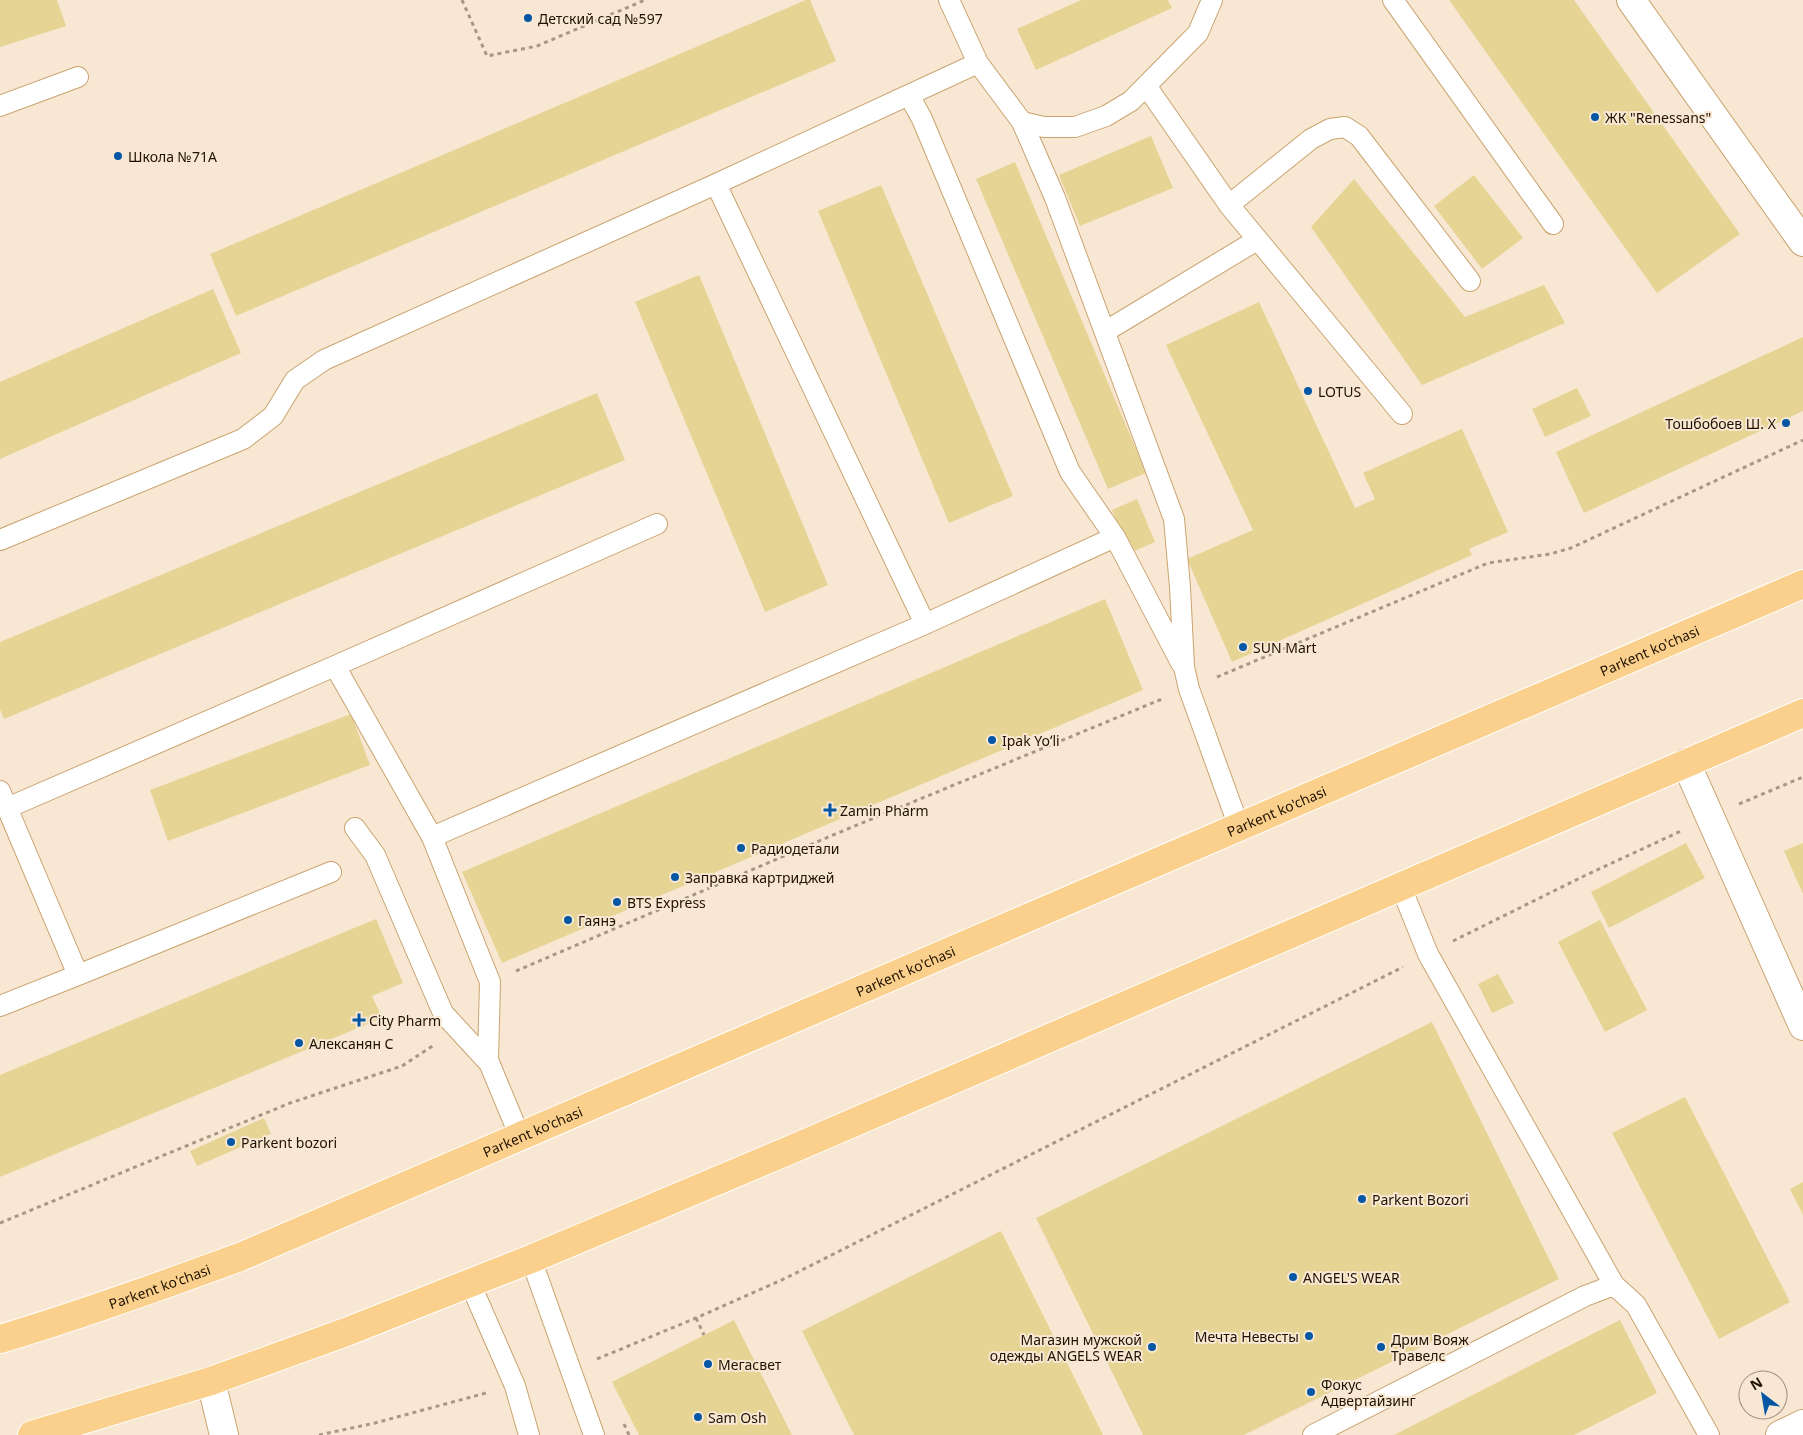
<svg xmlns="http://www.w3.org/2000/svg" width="1803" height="1435" viewBox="0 0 1803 1435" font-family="'Noto Sans',sans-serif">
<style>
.building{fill:#e6d495}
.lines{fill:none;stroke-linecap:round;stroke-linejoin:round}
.service-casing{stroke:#caa36f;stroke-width:22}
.minor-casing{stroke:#caa36f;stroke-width:30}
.primary-casing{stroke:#fff;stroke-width:30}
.path{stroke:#a79884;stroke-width:3;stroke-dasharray:4 4;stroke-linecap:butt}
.service{stroke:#fff;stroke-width:20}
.minor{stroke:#fff;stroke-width:28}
.primary{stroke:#fbd08c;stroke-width:28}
.poi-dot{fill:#0556a4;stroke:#f8e8d3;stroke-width:2}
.labels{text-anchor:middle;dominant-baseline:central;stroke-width:4;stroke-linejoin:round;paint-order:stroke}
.poi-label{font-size:14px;fill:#201200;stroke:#f8e8d3;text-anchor:start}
.street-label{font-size:14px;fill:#201200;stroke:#f8e8d3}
</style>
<rect width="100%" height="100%" fill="#f8e8d3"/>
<path class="building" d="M0 0H57L66 26 0 47Z
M806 0H810L836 61 236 316 210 254Z
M1081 0H1168L1172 8 1036 70 1017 29Z
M1449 0H1574L1740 234 1657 293Z
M1151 136 1173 188 1080 226 1059 175Z
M1015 162 1146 473 1108 489 976 179Z
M1474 175 1523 238 1482 269 1434 206Z
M1354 179 1465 317 1544 285 1565 323 1422 385 1311 227Z
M881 185 1013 496 949 523 818 211Z
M699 275 828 585 765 612 635 302Z
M213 289 241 353 0 459V382Z
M1259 302 1355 508 1375 499 1363 473 1462 429 1508 532 1469 549 1472 555 1232 662 1187 559 1253 530 1166 345Z
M1803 337V411L1584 513 1556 452Z
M1577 388 1591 416 1545 437 1532 409Z
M597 393 625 460 4 719 0 709V642Z
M1137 499 1155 542 1130 553 1112 510Z
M1105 599 1143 690 502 963 462 872Z
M351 714 370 765 168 841 150 790Z
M1686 843 1705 878 1609 928 1591 892Z
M1803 843V894L1784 851Z
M376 919 403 983 372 996 382 1018 0 1177V1075Z
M1600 920 1647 1010 1605 1032 1558 942Z
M1498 974 1514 1003 1492 1013 1478 984Z
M1432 1022 1559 1279 1244 1435H1143L1036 1218Z
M1685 1097 1790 1302 1719 1339 1612 1133Z
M264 1118 271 1134 197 1166 190 1151Z
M1803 1182V1215L1790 1189Z
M1001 1231 1103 1435H854L802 1331Z
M734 1320 792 1435H639L612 1382Z
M1620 1320 1657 1393 1574 1435H1394Z"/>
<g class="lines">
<defs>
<path id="service" d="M949 0 978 63
M1393 0 1553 224
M1147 87 1229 205 1402 414
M909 95 922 119 1070 472 1115 537
M0 106 78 77
M1022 122 1044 127H1075L1106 116 1131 101 1198 33 1212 0
M716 184 925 624
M1229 205 1311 139 1330 129 1345 127 1359 136 1470 281
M1106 331 1257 240
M0 540 243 439 273 416 295 380 324 360 716 184 978 63 1022 122 1055 198 1174 519 1180 587 1184 667 1189 689 1239 827
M335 666 432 837 490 982 488 1060 520 1137
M0 791 78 975 331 872
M7 808 335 666 657 524
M355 828 375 855 443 1013 489 1063
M432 837 925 624 1115 537 1181 663
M0 1006 78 975
M531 1259 594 1435
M470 1283 515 1386 529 1435
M1614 1285 1636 1305 1709 1435
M1313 1435 1585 1296 1614 1285 1428 954 1401 887"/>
<path id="minor" d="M1631 0 1803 242
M1686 763 1803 1026
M211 1381 224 1435
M1780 1435 1803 1424"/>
<g id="primary">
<path id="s1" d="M0 1339C81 1315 161 1286 240 1257L1803 584"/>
<path d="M32 1435 211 1381 346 1332 531 1259 790 1150 1803 713"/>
</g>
</defs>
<use href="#service" class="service-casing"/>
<use href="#minor" class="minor-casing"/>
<use href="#primary" class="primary-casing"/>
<path class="path" d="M462 0 487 56 537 46 645 0
M1217 677 1488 563 1550 554 1571 548 1803 440
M1739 804 1803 777
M1453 941 1584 876 1681 831
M516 971 833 835 1162 699
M0 1223 290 1103 402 1066 434 1045
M696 1318 704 1335
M597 1359 696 1318 786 1278 1403 967
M624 1424 629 1435
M319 1435 375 1423 486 1393"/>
<use href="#service" class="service"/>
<use href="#minor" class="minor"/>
<use href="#primary" class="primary"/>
</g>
<g class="poi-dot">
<circle cx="528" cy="18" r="5"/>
<circle cx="1595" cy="117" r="5"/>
<circle cx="118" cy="156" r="5"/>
<circle cx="1308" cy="391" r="5"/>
<circle cx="1786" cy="423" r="5"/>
<circle cx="1243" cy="647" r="5"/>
<circle cx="992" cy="740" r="5"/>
<path d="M827.5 802.5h5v5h5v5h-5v5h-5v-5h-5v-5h5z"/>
<circle cx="741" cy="848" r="5"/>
<circle cx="675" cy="877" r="5"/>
<circle cx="617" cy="902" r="5"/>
<circle cx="568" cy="920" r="5"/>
<path d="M356.5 1012.5h5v5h5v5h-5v5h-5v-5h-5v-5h5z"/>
<circle cx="299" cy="1043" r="5"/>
<circle cx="231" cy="1142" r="5"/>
<circle cx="1362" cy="1199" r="5"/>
<circle cx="1293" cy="1277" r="5"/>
<circle cx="1309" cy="1336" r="5"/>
<circle cx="1152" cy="1347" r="5"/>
<circle cx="1381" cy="1347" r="5"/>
<circle cx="708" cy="1364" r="5"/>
<circle cx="1311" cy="1392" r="5"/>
<circle cx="698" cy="1417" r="5"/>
</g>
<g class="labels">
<g class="poi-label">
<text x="538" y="18">Детский сад №597</text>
<text x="1605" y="117">ЖК "Renessans"</text>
<text x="128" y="156">Школа №71А</text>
<text x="1318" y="391">LOTUS</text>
<text x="1776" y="423" text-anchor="end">Тошбобоев Ш. Х</text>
<text x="1253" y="647">SUN Mart</text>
<text x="1002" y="740">Ipak Yoʻli</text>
<text x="840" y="810">Zamin Pharm</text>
<text x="751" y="848">Радиодетали</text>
<text x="685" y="877">Заправка картриджей</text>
<text x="627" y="902">BTS Express</text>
<text x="578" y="920">Гаянэ</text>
<text x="369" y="1020">City Pharm</text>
<text x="309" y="1043">Алексанян С</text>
<text x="241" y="1142">Parkent bozori</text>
<text x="1372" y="1199">Parkent Bozori</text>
<text x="1303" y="1277">ANGEL'S WEAR</text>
<text x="1299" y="1336" text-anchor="end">Мечта Невесты</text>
<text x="1142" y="1339" text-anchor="end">Магазин мужской<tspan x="1142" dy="16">одежды ANGELS WEAR</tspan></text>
<text x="1391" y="1339">Дрим Вояж<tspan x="1391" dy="16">Травелс</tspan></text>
<text x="718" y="1364">Мегасвет</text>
<text x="1321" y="1384">Фокус<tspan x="1321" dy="16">Адвертайзинг</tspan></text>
<text x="708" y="1417">Sam Osh</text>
</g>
<g class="street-label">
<text stroke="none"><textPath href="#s1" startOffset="1788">Parkent ko'chasi</textPath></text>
<text stroke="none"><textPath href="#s1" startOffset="1382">Parkent ko'chasi</textPath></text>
<text stroke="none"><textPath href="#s1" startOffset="978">Parkent ko'chasi</textPath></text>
<text stroke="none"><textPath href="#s1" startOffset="572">Parkent ko'chasi</textPath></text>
<text stroke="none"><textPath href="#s1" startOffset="168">Parkent ko'chasi</textPath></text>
</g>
</g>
<g transform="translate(1763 1395) rotate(329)"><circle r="24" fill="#f8e8d3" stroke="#a2927f"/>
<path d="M0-4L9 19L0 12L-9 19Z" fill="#0556a4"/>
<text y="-8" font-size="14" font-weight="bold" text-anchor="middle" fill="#201200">N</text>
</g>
</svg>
